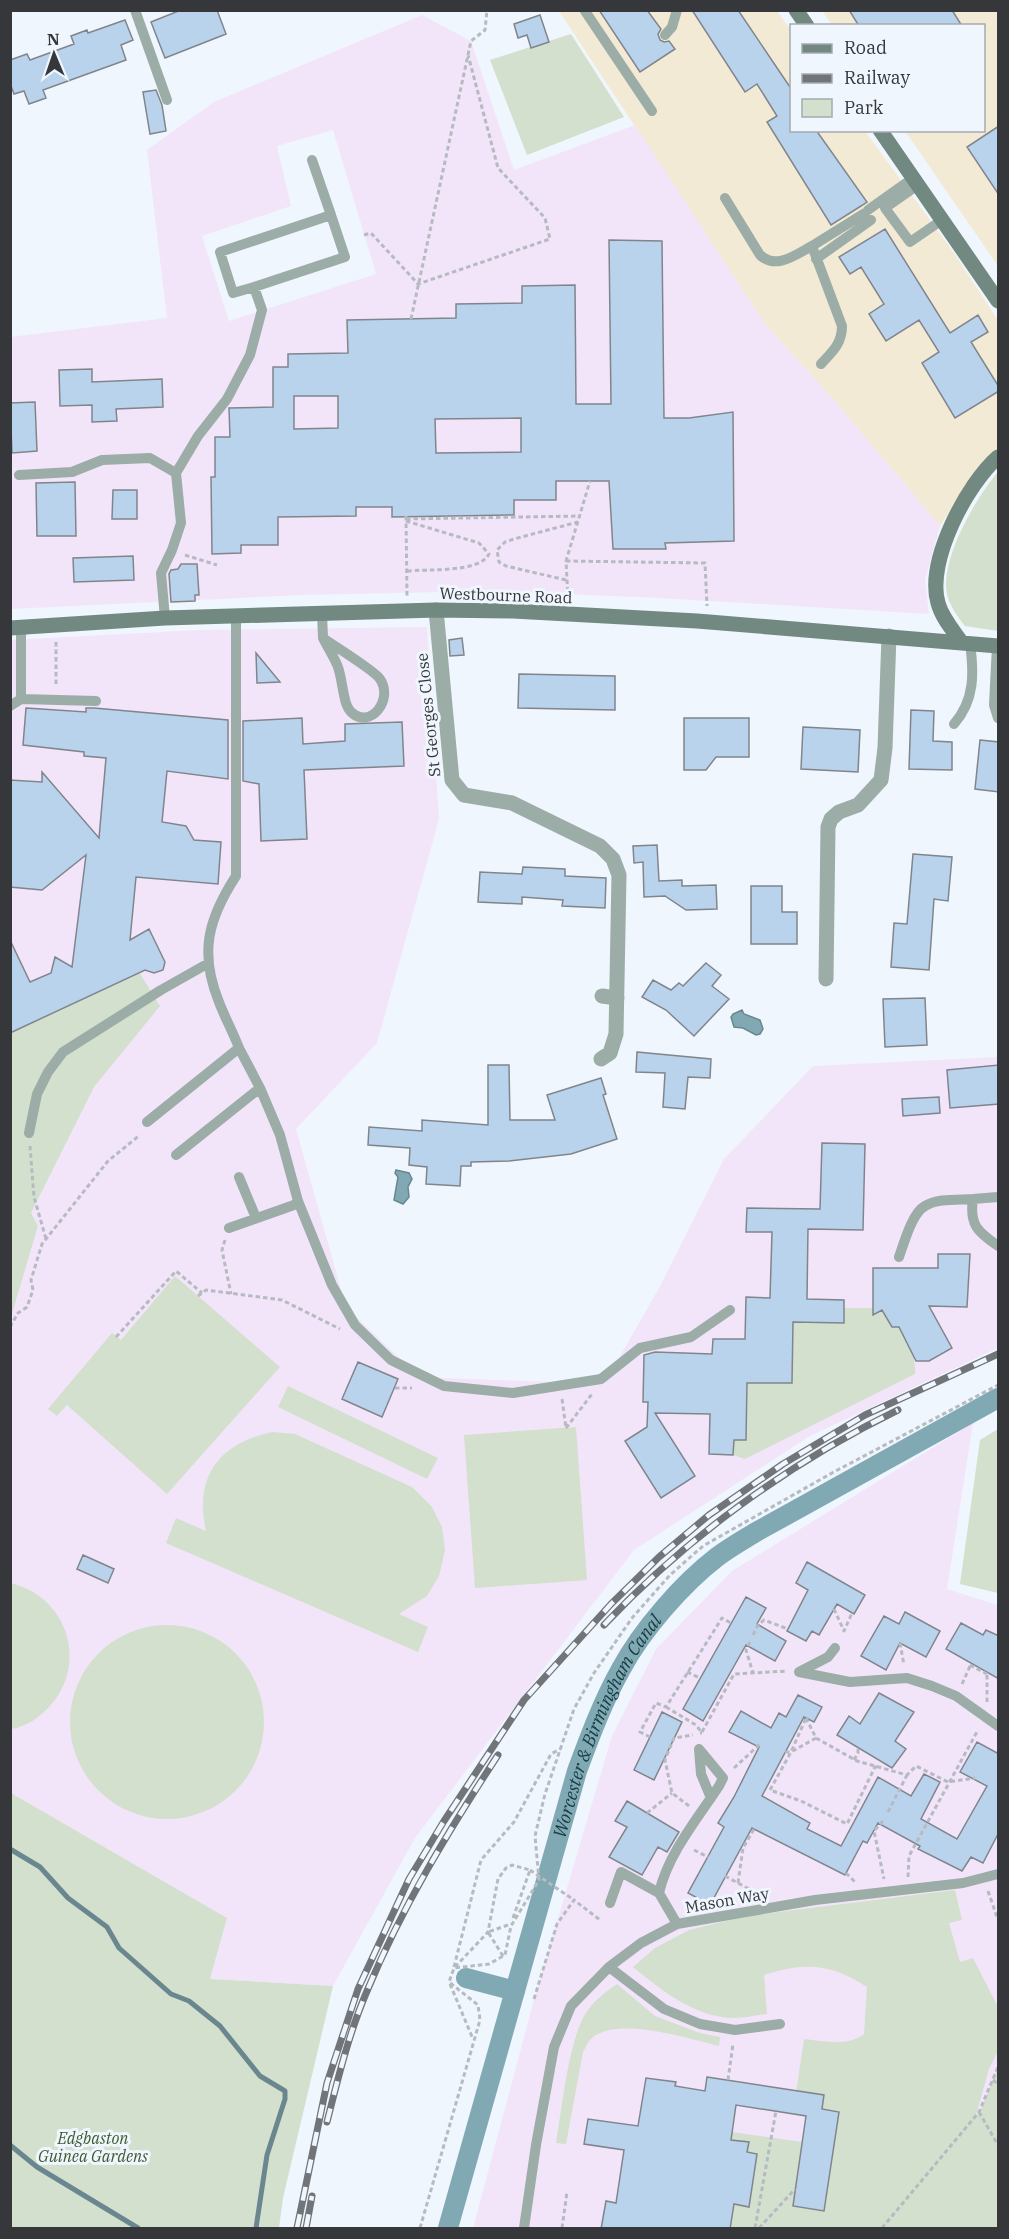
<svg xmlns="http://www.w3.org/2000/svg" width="1009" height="2239" viewBox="0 0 1009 2239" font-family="'IBM Plex Serif',serif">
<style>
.commercial{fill:#f3ead5}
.education{fill:#f3e5f9;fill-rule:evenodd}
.green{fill:#d2e0cd}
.water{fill:#81a9b3;stroke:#6a878f;stroke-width:1.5}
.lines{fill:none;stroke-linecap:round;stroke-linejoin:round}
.stream{stroke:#6a878f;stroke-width:5}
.canal{stroke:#81a9b3;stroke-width:20}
.building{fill:#bad3ed;stroke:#80858c;stroke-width:1.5;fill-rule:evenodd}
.path{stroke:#b6bbc1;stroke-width:3;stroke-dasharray:4.5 3;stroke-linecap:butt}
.lane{stroke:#9caca6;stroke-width:10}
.street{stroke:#9caca6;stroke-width:15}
.secondary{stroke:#718980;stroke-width:15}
.rail-casing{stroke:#717579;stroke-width:7}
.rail{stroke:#eff6fd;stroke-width:4.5;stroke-dasharray:14;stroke-linecap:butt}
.path-bridge{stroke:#b6bbc1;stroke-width:3;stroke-dasharray:4.5 3;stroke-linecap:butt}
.labels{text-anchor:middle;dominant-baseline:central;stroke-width:6;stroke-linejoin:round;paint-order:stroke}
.street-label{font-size:16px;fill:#35373a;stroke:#eff6fd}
.park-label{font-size:16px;font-style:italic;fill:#3d5a2f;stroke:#eff6fd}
.water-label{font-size:18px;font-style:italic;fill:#143b43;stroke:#eff6fd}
</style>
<rect width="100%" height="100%" fill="#eff6fd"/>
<path class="commercial" d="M559 11H777L791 30 792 130 865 131 954 253 998 320V450L976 469 940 526 832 398 765 324Z
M822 11H998V266L905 131 984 130V26L832 25Z"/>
<path class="education" d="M422 15 471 41 514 170 635 125 765 324 832 398 940 526 925 580 929 614 659 598 493 591 302 595 11 609 10 337 167 318 147 150 214 102ZM333 130 376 274 229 321 202 236 291 206 277 146Z
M427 627 439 819 377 1043 296 1129 346 1307 419 1377 604 1384 659 1288 724 1159 813 1066 998 1057V1348L810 1436 634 1550 415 1838 333 1986 210 1979 227 1918 11 1793 10 1317 38 1226 10 1183 11 640 199 630Z
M973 1423 947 1589 998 1605V2228H473L535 1996 612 1736 656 1649 732 1571Z"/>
<path class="green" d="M571 34 624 117 527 155 490 60Z
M998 472V631L965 626C958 617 952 609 948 598 937 564 976 497 998 472Z
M139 972 160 1006 94 1087 31 1213 38 1226 11 1317V1033Z
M175 1276 280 1367 167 1494 67 1405 57 1416 48 1409 112 1333 121 1340Z
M844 1308H873L876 1313 882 1310 892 1327H899C908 1343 916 1356 915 1374L745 1459 733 1455 734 1440H746L747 1383H792L793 1322H844Z
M288 1386 438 1458 427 1479 278 1407Z
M576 1427 587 1580 475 1588 464 1435Z
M998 1429V1593L960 1584 980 1440Z
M273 1432 295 1434 412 1487 432 1507 442 1527 445 1550 439 1576 427 1596 399 1614 428 1627 418 1652 166 1543 176 1518 206 1531C194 1476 219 1443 273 1432Z
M10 1583C67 1596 89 1662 50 1706 40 1717 26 1727 11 1729Z
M70 1722a97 97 0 1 1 194 0a97 97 0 1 1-194 0Z
M11 1793 227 1918 210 1979 333 1986 283 2198 279 2228H11Z
M955 1890 962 1920 949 1923 960 1962 973 1958 998 2007V2051L989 2069 976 2115 980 2112 998 2067V2228H730L734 2204 749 2206 757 2154 747 2152 748 2142 731 2140 732 2132 802 2142 814 2102 796 2093 804 2039C825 2041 847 2047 864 2034L867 1987C831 1963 804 1962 764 1975L767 2014C757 2015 746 2018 735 2018 696 2018 662 1991 633 1967L655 1948 689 1930 746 1916Z
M617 1984 655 2016 700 2033 720 2037 719 2046C690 2039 613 2014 590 2040 587 2043 585 2049 583 2052L566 2144 556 2143C562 2108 568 2046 584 2016 592 2002 604 1993 617 1984Z"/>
<path class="water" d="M742 1010 744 1014 760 1020 763 1029 760 1034 756 1035 743 1028 734 1027 731 1017 733 1014Z
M396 1170 409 1173 412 1179 408 1187 409 1197 403 1204 394 1200 398 1177 395 1173Z"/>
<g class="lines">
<path class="stream" d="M10 1849 40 1867 68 1898 107 1927 119 1948 171 1994 189 2001 220 2026 260 2076 285 2091V2099L267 2155 256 2228
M10 2145 37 2167 138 2228"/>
<g class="canal">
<path d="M466 1978 515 1991"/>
<path id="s1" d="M448 2228 577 1771C590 1736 603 1701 621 1669 642 1630 682 1584 717 1557 729 1548 743 1540 756 1532L998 1398"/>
</g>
</g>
<path class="building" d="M181 10H217L226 34 165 58 151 22Z
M599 10H647L661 29 658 34 660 40 664 42 669 41 675 49 640 72Z
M692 10H738L792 90V130H816L867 202 861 206 831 225 767 122 777 116 757 84 745 92Z
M849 10H952L962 26H859Z
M540 15 549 42 531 48 527 35 518 38 514 24Z
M125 20 133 40 121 45 126 60 43 90 46 98 29 104 24 91 14 94 10 83V60L27 54 30 60 74 44 71 36 87 30 88 33Z
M156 90 162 105 166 131 150 134 143 92Z
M999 126V195L967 147Z
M885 229 950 333 978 315 988 332 971 342 999 387V391L955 418 922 363 939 352 919 320 886 341 869 314 884 304 861 267 850 274 839 257Z
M609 240 662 241 664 418H689L733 412 734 541 665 543 666 549H613L609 481H556V500H514V515L392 517V507H356V516L278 517V545H241V553L212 554 211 477H215V437H230L229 408 273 407V367H288V354L348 353 347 320 456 318V304L522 303V286L575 285 576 404H611ZM294 396H338V428L294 429ZM521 418V452L436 453 435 419Z
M92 369V382L162 379 163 407 116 409 117 421 92 422V405L60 406 59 370Z
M35 402 37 451 12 453 10 403Z
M75 482 76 536H37L36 483Z
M113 490H137V519H112Z
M133 556 134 580 74 582 73 558Z
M181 564H197L199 595H195V601L171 602 169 574 171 570 178 569Z
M462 638 464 655 450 656 449 640Z
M256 653 280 682 257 683Z
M519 674 615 676V710L518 708Z
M26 708 86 712V708H94L228 720V779L167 771 162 822 186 826 194 840 221 842 218 884 136 877 130 940 149 929 165 962 163 970 154 973 145 970 10 1033V940L30 982 51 973 55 957 72 967 86 855 42 890 10 887V780L42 782V772L99 838 106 758 84 756V752L23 745Z
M911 710 934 711 933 741 952 742V770L909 769Z
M302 718 303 744 345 741V724L402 722 404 766 304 770 307 839 261 841 259 784 243 781V721Z
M684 718H749V757H716L706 770H684Z
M803 727 860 730 858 772 801 769Z
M980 740 999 742V792L975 789Z
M657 845 659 881 682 880V886L716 885 717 909 686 910 665 896 644 897 643 862 634 863 633 846Z
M913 854 952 857 948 901 934 899 929 970 891 967 894 923 907 924Z
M523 867 565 869V876L606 878 605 908 562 906 563 900 522 897V904L478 902 480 872 522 874Z
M751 886H782V912H797V944H751Z
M706 963 721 975 712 986 729 999 694 1036 666 1010 642 997 653 980 671 990 679 983 683 986Z
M925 998 927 1045 885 1047 883 999Z
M637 1052 711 1059 710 1078 688 1077 685 1109 663 1107 665 1073 636 1072Z
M488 1065H509L510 1120H555L547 1095 601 1078 606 1094 603 1095 617 1139 571 1154 509 1161 471 1162V1166H461L460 1186 426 1184 427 1167 409 1165 410 1148 368 1145 369 1127 422 1131V1120L488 1125Z
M999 1065V1104L950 1108 947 1070Z
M939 1097 940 1113 903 1116 902 1099Z
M822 1143 865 1144 863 1230 808 1229 807 1299 844 1300V1323L793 1322 792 1383H747L746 1440H734L733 1455 709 1454 710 1414 655 1413 695 1476 661 1498 625 1441 647 1427 648 1402H643L644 1355 655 1352 712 1354 713 1339H745L746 1297 770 1298 772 1232H746L747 1208 820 1209Z
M938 1254H970L967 1307 929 1306 952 1348 929 1361H916L899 1327H892L882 1310 873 1315V1268H938Z
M358 1362 398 1379 382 1417 342 1399Z
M83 1555 114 1569 108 1583 77 1569Z
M807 1562 865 1595 854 1614 837 1604 819 1635 812 1631 806 1641 787 1631 808 1590 796 1583Z
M746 1597 766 1608 757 1624 786 1641 775 1661 746 1645 703 1721 683 1709Z
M905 1612 940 1631 926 1657 900 1643 886 1670 861 1656 884 1616 899 1624Z
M961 1623 983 1635 986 1630 999 1636V1679L946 1649Z
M879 1693 914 1712 895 1741 906 1749 892 1768 837 1735 849 1716 860 1724Z
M798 1695 822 1707 814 1722 804 1717 762 1796 810 1823 807 1829 841 1846 878 1777 911 1796 924 1774 940 1782 921 1819 957 1839 987 1786 960 1772 977 1742 999 1754V1832L983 1863 971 1857 962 1871 918 1849 920 1846 878 1823 867 1843 863 1841 845 1875 752 1828 710 1905 688 1893 724 1827 718 1823 734 1797 759 1747 729 1732 741 1711 771 1728 779 1713 786 1717Z
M662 1712 682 1722 654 1780 634 1770Z
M627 1801 679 1832 667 1852 658 1847 642 1875 609 1857 627 1827 615 1821Z
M707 2077 824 2095 822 2109 839 2112 824 2211 793 2206 806 2116 736 2105 731 2140 749 2142 747 2152 757 2154 749 2207 734 2204 730 2229H601L606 2201 616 2203 624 2150 584 2144 588 2119 638 2126 646 2078 676 2082 675 2086 705 2091Z"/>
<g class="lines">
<path class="path" d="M364 235 371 233 418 284 550 239 545 218 498 168 468 55
M411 319 471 41 485 30 487 10
M406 516 407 596
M406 519 580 516
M406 521 479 543 489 554C480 573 427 569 407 571
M185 555 217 565
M566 561 705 563 707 606
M566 580 506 566 499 562 497 550 505 542 514 539 578 522
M568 599 566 561 590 481
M56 642V686
M30 1146 34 1197 46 1239
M225 1240 222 1250 231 1294
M198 1296 206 1290 282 1300 340 1329
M10 1327 18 1313 27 1307 33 1290 31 1280 42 1244 108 1161 140 1135
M116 1337 176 1271 202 1293
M395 1388H412
M562 1399 566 1428
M566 1428 592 1394
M834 1609 844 1631 852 1613
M753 1635 758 1625 764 1620 788 1629
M750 1642 746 1650 753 1673
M900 1643 904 1665
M970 1665 987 1674
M687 1672 700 1678
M962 1684 971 1664
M987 1702V1674
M666 1707 696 1725 702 1733H700
M806 1718 816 1738 857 1761 907 1775 916 1766 948 1782 975 1778
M702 1732 734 1674 787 1671
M650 1737 640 1732 656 1703 666 1707 722 1618 731 1623
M816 1738 791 1752 770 1790 801 1801 847 1824 875 1767H878
M785 1752H791L806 1718
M854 1760 858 1753V1748
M734 1768 760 1744
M689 1806 672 1793 665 1760 674 1738 693 1735
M888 1812 907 1775
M647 1813 672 1793
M883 1821 874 1831 884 1879
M694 1850 708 1857
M846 1873 855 1882
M725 1876 749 1889 752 1896
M908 1877 909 1856 978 1730
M738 1883 743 1848 754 1829
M988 1891 998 1920
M503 1956 488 1932 511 1924
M454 1967 481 1860 514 1822 551 1754 560 1749
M455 1967 488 1932 498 1879 506 1868 512 1865 530 1870 513 1918
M450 1984 473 2039
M534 1999 557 1924 574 1900 600 1920
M728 2080 733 2044
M993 2080 998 2084
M979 2112 998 2145
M420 2228 480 2020 478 2005 449 1982 454 1968 489 1964 505 1955 511 1926 539 1880 535 1836 545 1794 574 1709 594 1673 632 1618 670 1575 703 1546 832 1473 998 1385
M562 2228 567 2192
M755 2228 776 2111
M759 2228 795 2189
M882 2228 979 2112 998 2067"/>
<path class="lane" d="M135 10 167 100
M585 11 652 111
M665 35 672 27 677 10
M312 160 331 215
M918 185 885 208 910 242 942 220
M725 198 760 255C776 270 795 255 812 246L842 326C842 344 832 352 821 364
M868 210 913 178
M812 246 865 213
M816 259 871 220
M176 473 198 436 227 399 250 355 262 310 254 287 233 293 220 252 331 215 345 257 254 287
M19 475 72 472 102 460 150 458 176 473 181 523 172 550 161 573 165 618
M322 613 323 638C334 646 374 670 380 679 394 700 370 730 351 712 346 707 345 700 344 695 342 686 341 676 338 667 334 657 328 648 323 638
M997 646 994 705 998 718
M21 699 96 701
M10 706 21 699V627
M954 724C975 700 974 673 970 643
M147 1122 239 1048C233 1032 225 1018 219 1002 199 953 208 919 236 876V616
M29 1133 37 1094 48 1072 63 1052 161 990 207 964
M176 1155 260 1088 239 1048
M239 1177 256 1218
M998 1197 973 1199C969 1225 978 1232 998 1246
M298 1201 332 1285 355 1325 391 1360 444 1386 513 1393 601 1379 640 1348 691 1337 730 1310
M229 1228 294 1205 298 1201 280 1135 260 1088
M899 1257C904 1243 912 1213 925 1206 937 1198 959 1200 973 1199
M835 1648 828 1657 799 1672 850 1682 907 1678 932 1686 956 1696 998 1726
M659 1893C668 1854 697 1819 719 1786L723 1778 699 1749 701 1774 711 1798
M610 1903 621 1872 659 1893 677 1924
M609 1967 664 2009 700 2024 735 2030 780 2024
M524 2228 536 2145 554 2047 571 2006 609 1967 641 1943 677 1924 815 1900 963 1883 998 1874"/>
<path class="street" d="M436 610 452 780 464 795 512 803 600 846 613 859 619 875 616 1034 610 1053 601 1059
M826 979 828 827 831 819 839 812 858 805 881 780 885 748 889 636
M602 996 617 998"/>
<path class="secondary" d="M796 10 807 26
M880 130 998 301
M10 628 165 618 436 610 513 611 697 621 998 646
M962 643C953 630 942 618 938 603 926 561 967 484 998 457"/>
<defs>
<path id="rail" d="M604 1625C687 1537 789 1463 898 1410
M327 2122C338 2078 349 2033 367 1991 402 1907 449 1830 498 1755
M297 2228 327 2083 358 1989 409 1879 444 1821 524 1700 611 1604 659 1557 709 1515 783 1464 865 1415 998 1354
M306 2228 312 2196"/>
</defs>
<use href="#rail" class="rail-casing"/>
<use href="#rail" class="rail"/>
<path class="path-bridge" d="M530 1870 574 1900"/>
</g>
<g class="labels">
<g class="street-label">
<text transform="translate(506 595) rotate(2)">Westbourne Road</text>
<text transform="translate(428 715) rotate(-96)">St Georges Close</text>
<text transform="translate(727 1900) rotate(-10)">Mason Way</text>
</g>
<g class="park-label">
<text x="93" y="2138">Edgbaston<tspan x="93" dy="18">Guinea Gardens</tspan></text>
</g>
<g class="water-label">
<text stroke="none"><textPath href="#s1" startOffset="528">Worcester &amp; Birmingham Canal</textPath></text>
</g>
</g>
<rect width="1009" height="2239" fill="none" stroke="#35373a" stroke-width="24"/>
<rect x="790" y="24" width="195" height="108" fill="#eff6fd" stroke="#a5aaaf" stroke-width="1.5"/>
<rect x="802" y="44" width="30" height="9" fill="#718980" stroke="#a5aaaf" stroke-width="1.5"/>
<text x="844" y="54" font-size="18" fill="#35373a">Road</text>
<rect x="802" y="74" width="30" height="9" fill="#717579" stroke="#a5aaaf" stroke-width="1.5"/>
<text x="844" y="84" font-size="18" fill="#35373a">Railway</text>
<rect x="802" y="99" width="30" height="18" fill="#d2e0cd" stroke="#a5aaaf" stroke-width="1.5"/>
<text x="844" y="114" font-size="18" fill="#35373a">Park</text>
<g transform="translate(54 54) rotate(358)" stroke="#eff6fd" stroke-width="4.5" paint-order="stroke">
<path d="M0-4.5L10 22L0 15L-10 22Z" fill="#35373a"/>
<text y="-9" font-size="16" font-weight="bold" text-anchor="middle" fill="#35373a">N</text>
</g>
</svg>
